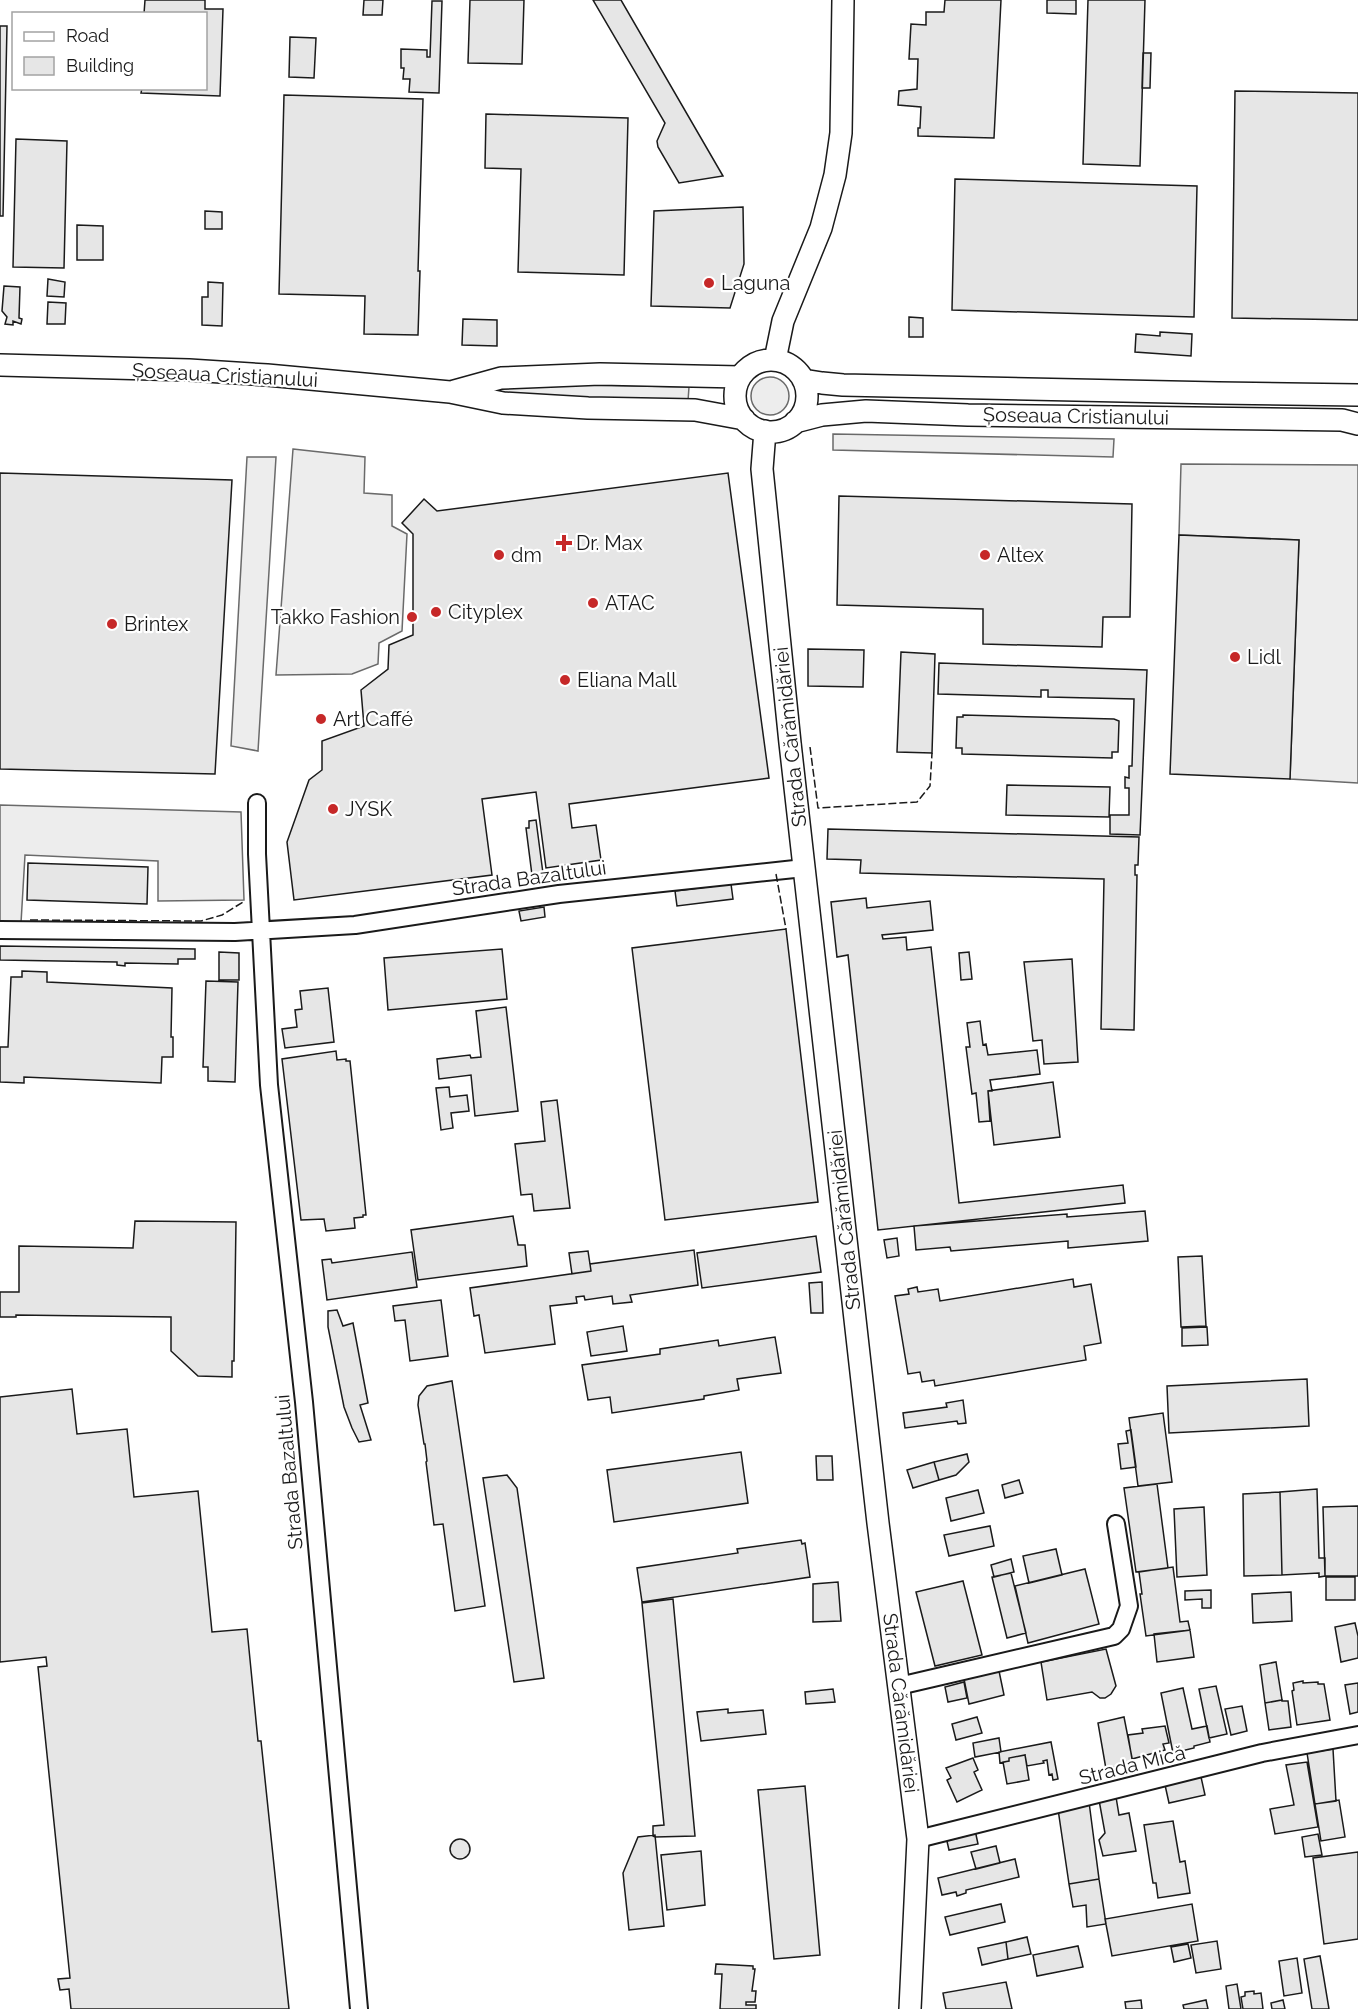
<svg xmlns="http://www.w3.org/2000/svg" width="1358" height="2009" viewBox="0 0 1358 2009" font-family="Raleway,sans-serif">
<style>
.built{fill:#ededed;stroke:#6a6a6a;stroke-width:1.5}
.building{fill:#e6e6e6;stroke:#1a1a1a;stroke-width:1.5}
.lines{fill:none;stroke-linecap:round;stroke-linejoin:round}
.minor-casing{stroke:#1a1a1a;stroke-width:20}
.tertiary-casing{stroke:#1a1a1a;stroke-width:24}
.minor{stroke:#fff;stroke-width:16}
.tertiary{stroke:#fff;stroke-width:21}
.fence{stroke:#1a1a1a;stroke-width:1.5;stroke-dasharray:8 3;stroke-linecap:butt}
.poi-dot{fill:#c62828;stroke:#fff;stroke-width:2}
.labels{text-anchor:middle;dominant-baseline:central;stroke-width:4.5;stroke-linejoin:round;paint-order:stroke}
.poi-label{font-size:20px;fill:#1a1a1a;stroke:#fff;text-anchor:start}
.street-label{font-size:20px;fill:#1a1a1a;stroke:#fff}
</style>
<rect width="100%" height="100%" fill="#fff"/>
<path class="built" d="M751 396a19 19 0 1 1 38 0a19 19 0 1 1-38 0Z
M538 384 689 387 688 401 523 396 481 392Z
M833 434 1114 439 1113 457 833 450Z
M293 449 365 457 364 493 392 495V526L407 534 402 631 379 643 378 664 352 674 276 675Z
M247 457H276L258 751 231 746Z
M1181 464 1358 465V783L1290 779 1299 540 1179 535Z
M0 805 241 812 244 900 158 901V861L25 855 21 923H0Z"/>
<path class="building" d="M145 0H205V9H223L220 96 141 93 142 88H206V14H144Z
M364 0H383L382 15H363Z
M470 0H524L522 64 468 63Z
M593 0H621L723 176 679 183 658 147 657 141 665 123Z
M945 0H1001L994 138 918 136V128H920L921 107 898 105 899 91 917 89 918 59H909L911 24 926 25V12H944Z
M1047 0H1076V14L1047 13Z
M1088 0H1145L1140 166 1083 164Z
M432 1H442L439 93 409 92 410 79H403L404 68H401V49L427 50V57H430Z
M0 26H7L3 216H0Z
M290 37 316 38 314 78 289 77Z
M1143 53H1151L1150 88H1142Z
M1235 91 1358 93V320L1232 318Z
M284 95 423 99 418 271H420L418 335 364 334 365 296 279 294Z
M486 114 628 118 624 275 518 272 521 169 485 168Z
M16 139 67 141 64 268 13 267Z
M955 179 1197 186 1194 317 952 310Z
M743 207 744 264 730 308 651 306 654 211Z
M205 211 222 212V229H205Z
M77 225 103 226V260H77Z
M48 279 65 282 64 297 47 296Z
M208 282 223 283 222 326 202 325V297H208Z
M4 286 20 287 19 318 22 319 21 324 13 321V325L5 324 7 317 2 311Z
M48 302 66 303 65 324H47Z
M909 317 923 318V337H909Z
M463 319 497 320V346L462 345Z
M1160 332 1192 334 1191 356 1135 352 1136 334 1160 336Z
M0 473 232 480 215 774 0 769Z
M728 473 769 778 569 804 572 828 596 825 601 860 546 868 536 792 482 799 492 875 294 900 287 842 309 780 322 770V741L364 726 361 690 388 669 389 645 413 635V534L402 523 424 499 437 511Z
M839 496 1132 504 1130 617H1103L1102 647 983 644V609L837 605Z
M1179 535 1299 540 1290 779 1170 774Z
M808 649 864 650 863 687 808 686Z
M901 652 935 654 932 753 897 752Z
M939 663 1147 670 1140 835 1110 834V815H1129V788H1125V777L1129 778V766H1132L1134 699 1048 697V690H1041V697L938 694Z
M963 715 1114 719 1119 721 1118 752H1112V758L962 754V748H956L957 717H963Z
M1007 785 1110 787 1109 817 1006 815Z
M536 820 544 881 536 882 535 874 532 875 526 828H529V821Z
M828 829 1139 837 1138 865H1135V875H1137L1134 1030 1101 1029 1104 879 860 873 861 860 827 859Z
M28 863 148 867 147 904 27 900Z
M731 884 733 899 677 906 675 891Z
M866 898 867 908 930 901 933 930 882 935 883 939 906 937 907 950 931 947 959 1203 1123 1185 1125 1203 878 1230 848 955 837 957 831 902Z
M544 907 545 917 521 921 519 911Z
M786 929 818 1202 665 1220 632 948Z
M0 946 195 949V959H178V964L125 963V966L117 965V962L0 960Z
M502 949 507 999 388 1010 384 958Z
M219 952 239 953V980H219Z
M969 952 972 979 961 980 959 953Z
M1072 959 1078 1062 1044 1064 1042 1040 1033 1041 1024 962Z
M22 971 47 972V982L172 988 171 1037H173V1057H162L161 1083 24 1077V1083L0 1082V1047H8L11 977H22Z
M206 981 238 982 235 1082 208 1081V1067H203Z
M328 988 334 1042 285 1048 282 1029 297 1027 295 1010 302 1009 300 991Z
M506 1007 518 1111 475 1116 471 1075 439 1079 437 1059 470 1055 471 1058 481 1057 476 1011Z
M980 1021 983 1045 986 1044 988 1055 1037 1050 1040 1074 990 1080 992 1091H988L990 1121 979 1122 976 1093 972 1094 966 1047H970L967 1023Z
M336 1051 337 1060 346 1059V1061H350L366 1215H363V1217L354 1218 355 1228 326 1231 324 1219 301 1220 282 1059Z
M1053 1082 1060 1137 994 1145 988 1091Z
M449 1087 450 1097 467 1095 469 1111 451 1113 453 1128 441 1130 436 1088Z
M557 1100 570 1208 534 1211 532 1194 521 1195 515 1144 545 1141 541 1102Z
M1145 1211 1148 1241 1068 1248V1241L951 1251 950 1247 916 1250 914 1226 1067 1214V1217Z
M513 1216 518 1245H525L527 1266 418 1280 411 1230Z
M135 1221 236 1222 234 1361H232V1377L198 1376 171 1351V1317L16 1315V1317H0V1292H19V1246L133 1248Z
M816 1236 821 1272 702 1288 697 1253Z
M897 1238 899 1256 887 1258 884 1240Z
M694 1250 698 1285 630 1295 632 1302 613 1304 612 1296 585 1300 584 1296 576 1297 577 1303 550 1306 555 1344 485 1353 479 1315 474 1316 470 1288 591 1271 590 1264Z
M588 1251 591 1271 572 1274 569 1253Z
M412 1252 417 1287 327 1300 322 1260 331 1259 332 1263Z
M1202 1256 1206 1326 1181 1327 1178 1257Z
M1073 1279 1074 1287 1091 1284 1101 1343 1084 1346 1086 1360 935 1386 934 1380 922 1382 920 1372 908 1374 895 1296 909 1294 908 1289 917 1287 918 1292 938 1289 940 1301Z
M822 1282 823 1313H811L809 1283Z
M441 1300 448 1356 410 1361 405 1320 395 1321 393 1306Z
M337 1310 343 1326 353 1323 368 1403 360 1405 371 1440 359 1442 352 1428 344 1407 328 1327V1311Z
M623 1326 627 1351 591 1356 587 1332Z
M1207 1327 1208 1345 1182 1346V1328Z
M775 1337 781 1373 737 1379 739 1390 704 1396V1399L612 1413 610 1397 588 1400 582 1365 660 1354V1349L718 1340 719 1346Z
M1307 1379 1309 1426 1169 1433 1167 1386Z
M452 1381 485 1606 455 1611 443 1524 434 1525 426 1462 427 1461 425 1444H424L418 1405 419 1396 427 1386Z
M72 1389 77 1434 127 1429 134 1497 198 1491 212 1632 247 1629 258 1741H261L289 2009H71L69 1989 60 1990 58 1979 70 1978 38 1667 47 1666 46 1657 0 1662V1397Z
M963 1400 966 1423 958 1424 957 1421 905 1428 903 1413 947 1407 946 1403Z
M1163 1413 1172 1482 1138 1486 1129 1418Z
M1131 1430 1136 1467 1121 1469 1118 1444 1128 1443 1126 1431Z
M741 1452 748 1503 614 1522 607 1470Z
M967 1454 969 1462 956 1475 939 1480 934 1462Z
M816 1456H832L833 1480H817Z
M934 1462 939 1480 913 1488 907 1470Z
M507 1475 517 1488 544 1678 514 1682 483 1478Z
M1019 1480 1023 1493 1005 1498 1002 1485Z
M1157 1484 1168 1568 1136 1572 1124 1488Z
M1317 1489 1319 1558H1325V1576L1319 1577V1573L1282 1575 1280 1492Z
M978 1490 984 1513 951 1521 946 1498Z
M1280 1492 1282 1575 1244 1576 1243 1494Z
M1358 1506V1576H1325L1323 1507Z
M1204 1507 1207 1575 1177 1577 1174 1509Z
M990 1526 994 1546 949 1556 944 1535Z
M801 1540 802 1544 805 1543 810 1577 642 1602 637 1568 738 1553 737 1549Z
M1056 1549 1062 1575 1029 1583 1023 1556Z
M1011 1559 1014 1572 994 1577 991 1565Z
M1173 1567 1180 1622 1188 1621 1190 1630 1146 1636 1140 1594H1142L1139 1572Z
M1085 1569 1099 1624 1028 1643 1015 1586Z
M1011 1573 1026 1633 1007 1638 992 1577Z
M1326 1577H1355V1600H1326Z
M963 1581 982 1655 935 1666 916 1592Z
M838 1582 841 1621 813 1622V1584Z
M1211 1590V1608H1202V1599L1185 1600V1591Z
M1291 1592 1292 1621 1253 1623 1252 1594Z
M673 1599 695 1836 655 1837 653 1836V1826L664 1825 642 1603Z
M1355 1623 1358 1636V1658L1341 1662 1335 1627Z
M1190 1630 1194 1657 1157 1662 1154 1634Z
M1106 1649 1116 1686 1111 1694 1105 1698H1100L1092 1692 1047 1700 1041 1662Z
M1276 1662 1282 1700 1265 1703 1260 1665Z
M999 1671 1004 1695 969 1704 964 1679Z
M1303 1681V1683L1318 1682V1684H1324L1330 1720 1297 1725 1292 1691 1294 1690 1293 1683Z
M964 1682 967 1698 948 1702 945 1687Z
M1358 1683V1712L1350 1714 1345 1685Z
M1216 1686 1227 1734 1209 1738 1199 1689Z
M1183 1688 1192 1729 1207 1726 1210 1742 1194 1746V1748L1173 1753 1161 1693Z
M833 1689 835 1702 806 1704 805 1692Z
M1282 1700V1701H1288L1291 1727 1269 1730 1265 1703Z
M1242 1706 1247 1731 1231 1735 1225 1709Z
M728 1709V1713L763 1710 766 1734 701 1741 697 1712Z
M977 1717 982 1733 956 1740 952 1724Z
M1124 1717 1133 1763 1106 1769 1098 1723Z
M1165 1726 1169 1743 1163 1744 1165 1750 1132 1759 1128 1735 1143 1733 1142 1729Z
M999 1738 1001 1752 975 1757 973 1743Z
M1051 1742 1058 1779 1053 1780 1052 1774 1049 1775 1047 1760 1043 1761 1044 1763 1027 1766 1025 1755 1009 1758V1761L1000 1763 999 1752Z
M1333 1749 1336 1801 1315 1804 1307 1753Z
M1025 1755 1029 1780 1007 1784 1003 1762 1009 1761V1758Z
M973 1758 978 1770 974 1772 982 1790 957 1802 947 1780 951 1778 946 1768Z
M1307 1762 1318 1827 1275 1834 1270 1809 1294 1805 1286 1765Z
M1201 1777 1205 1795 1169 1803 1165 1785Z
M805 1786 820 1955 774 1959 758 1790Z
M1116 1797 1119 1815 1129 1813 1136 1851 1103 1856 1099 1840 1105 1833 1099 1800Z
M1339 1800 1345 1837 1321 1841 1315 1804Z
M1089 1802 1099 1879 1069 1884 1058 1809Z
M1173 1821 1180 1862 1185 1861 1190 1893 1158 1898 1156 1883H1153L1144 1825Z
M975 1830 978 1844 949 1850 946 1837Z
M1318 1834 1322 1855 1305 1857 1302 1837Z
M655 1835 664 1926 629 1930 623 1873 638 1837Z
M450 1849a10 10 0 1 1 20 0a10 10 0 1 1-20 0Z
M996 1846 1000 1863 976 1869 971 1852Z
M701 1851 705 1905 667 1910 661 1855Z
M1358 1852V1939L1324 1944 1313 1858Z
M1015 1859 1019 1877 966 1890V1893L957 1896 956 1892 942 1895 938 1878Z
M1099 1879 1106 1924 1087 1927 1086 1905 1073 1907 1069 1884Z
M1001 1904 1005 1922 950 1935 945 1917Z
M1192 1904 1198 1941 1112 1956 1105 1919Z
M1027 1937 1031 1954 1008 1959 1006 1942Z
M1217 1941 1221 1969 1196 1973 1191 1945Z
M1006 1942 1008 1959 982 1965 978 1948Z
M1188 1944 1191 1958 1174 1962 1171 1947Z
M1078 1946 1083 1967 1037 1976 1033 1955Z
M1320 1956 1323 1973 1329 2009H1312L1304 1959Z
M1297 1958 1302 1993 1284 1996 1279 1961Z
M716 1964 753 1966V1969H755L752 1991H756L755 2002H746V2005H756V2009H720L722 1974H715Z
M1006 1982 1012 2009H946L943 1993Z
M1237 1984 1241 2009H1229L1226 1986Z
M1254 1991V1994L1261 1993 1263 2009H1243L1241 1997 1245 1996V1992Z
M1141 2000 1142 2009H1126L1125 2002Z
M1206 2000 1208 2009H1184L1183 2005Z
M1283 2000 1285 2009H1272L1271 2003Z"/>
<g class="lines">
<defs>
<path id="minor" d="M257 803V854L269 1085 304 1402 359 2009
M0 930 235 932 355 925 559 894 804 868
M899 1686 1114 1636 1121 1629 1129 1606 1116 1524
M918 1839 1262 1753 1358 1735"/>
<path id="tertiary" d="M775 360 783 321 821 228 835 175 841 133 843 0
M735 396a36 36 0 1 1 72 0a36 36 0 1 1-72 0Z
M0 365 189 370 267 375 450 392 503 403 588 408 695 410 744 419
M803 380 822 383 843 385 1218 393 1358 395
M454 391 501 378 600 374 740 377
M795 422 822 415 866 411 968 415 1342 420 1358 424
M765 431 762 469 790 743 878 1523 918 1839 910 2009"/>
</defs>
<use href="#minor" class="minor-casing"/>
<use href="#tertiary" class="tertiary-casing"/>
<use href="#minor" class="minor"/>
<use href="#tertiary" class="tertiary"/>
<path class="fence" d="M810 747 818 808 917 802 930 786 932 753
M776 874 786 929
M30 920 201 921 222 915 243 902"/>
</g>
<g class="poi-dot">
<circle cx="709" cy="283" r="6"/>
<path d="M561 534h6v6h6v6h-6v6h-6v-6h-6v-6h6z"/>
<circle cx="499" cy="555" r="6"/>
<circle cx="985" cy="555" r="6"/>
<circle cx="593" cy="603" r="6"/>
<circle cx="436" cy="612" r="6"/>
<circle cx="412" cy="617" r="6"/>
<circle cx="112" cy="624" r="6"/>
<circle cx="1235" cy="657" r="6"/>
<circle cx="565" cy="680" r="6"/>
<circle cx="321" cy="719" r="6"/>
<circle cx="333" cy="809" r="6"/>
</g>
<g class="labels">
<g class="poi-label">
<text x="721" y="283">Laguna</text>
<text x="576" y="543">Dr. Max</text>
<text x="511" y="555">dm</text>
<text x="997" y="555">Altex</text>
<text x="605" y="603">ATAC</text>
<text x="448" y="612">Cityplex</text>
<text x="400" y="617" text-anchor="end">Takko Fashion</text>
<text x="124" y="624">Brintex</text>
<text x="1247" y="657">Lidl</text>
<text x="577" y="680">Eliana Mall</text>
<text x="333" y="719">Art Caffé</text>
<text x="345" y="809">JYSK</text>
</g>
<g class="street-label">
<text transform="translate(225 375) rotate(3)">Șoseaua Cristianului</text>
<text transform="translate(1076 416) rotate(1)">Șoseaua Cristianului</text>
<text transform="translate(790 737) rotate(-96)">Strada Cărămidăriei</text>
<text transform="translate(529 878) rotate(-8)">Strada Bazaltului</text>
<text transform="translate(844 1220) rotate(-96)">Strada Cărămidăriei</text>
<text transform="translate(289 1472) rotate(-95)">Strada Bazaltului</text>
<text transform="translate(901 1703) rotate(83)">Strada Cărămidăriei</text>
<text transform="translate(1132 1765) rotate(-14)">Strada Mică</text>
</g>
</g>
<rect x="12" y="12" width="195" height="78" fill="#ffffff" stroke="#a3a3a3" stroke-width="1.5"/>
<rect x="24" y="32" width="30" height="9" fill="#ffffff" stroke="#a3a3a3" stroke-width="1.5"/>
<text x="66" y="42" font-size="18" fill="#1a1a1a">Road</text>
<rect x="24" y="57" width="30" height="18" fill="#e6e6e6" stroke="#a3a3a3" stroke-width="1.5"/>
<text x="66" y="72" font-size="18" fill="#1a1a1a">Building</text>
</svg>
